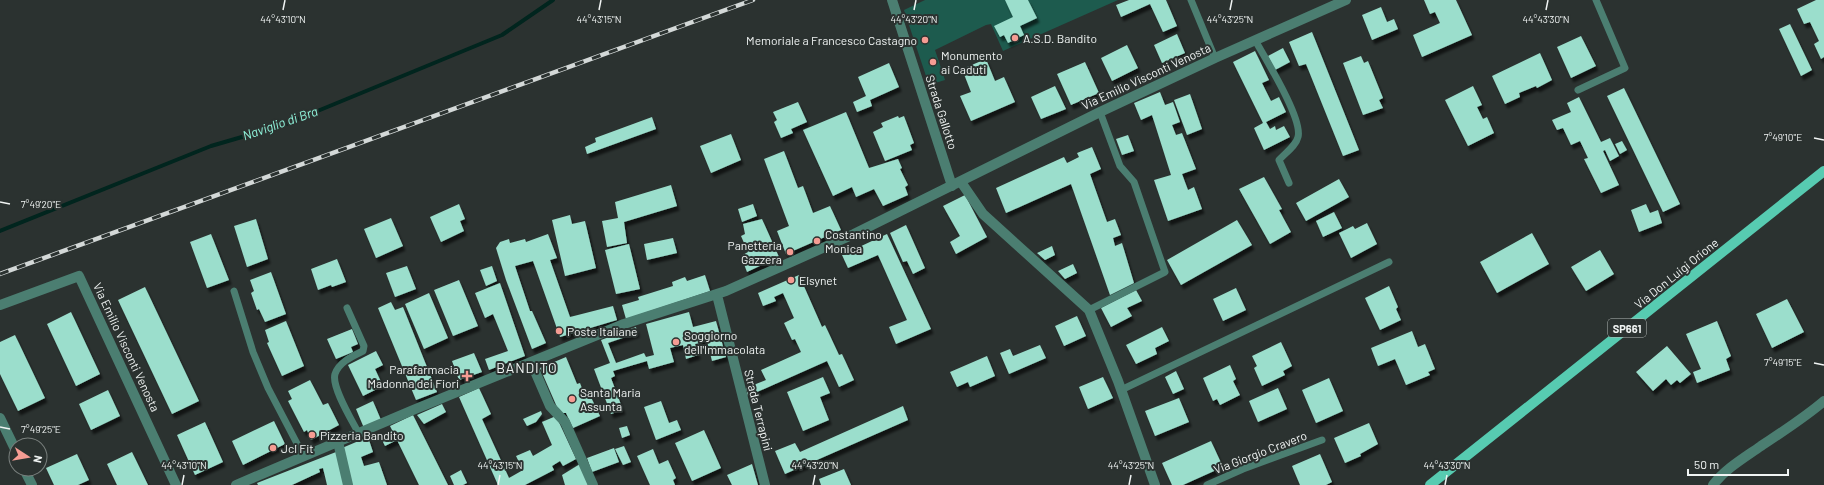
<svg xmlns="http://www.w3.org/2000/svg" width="1824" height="485" viewBox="0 0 1824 485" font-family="Barlow,sans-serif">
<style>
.green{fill:#1d5b4e}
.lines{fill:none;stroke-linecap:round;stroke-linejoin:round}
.stream{stroke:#01251e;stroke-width:4}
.building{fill:#9bdecc;filter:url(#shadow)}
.service{stroke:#4b7e71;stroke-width:7}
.minor{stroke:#4b7e71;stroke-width:10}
.primary{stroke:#57cbb1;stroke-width:10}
.rail-casing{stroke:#d3d8d7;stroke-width:4.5}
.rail{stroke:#2b3230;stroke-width:3;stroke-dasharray:9;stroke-linecap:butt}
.ticks{fill:none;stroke:#f0f4f3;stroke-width:1.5}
.poi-dot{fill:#f59c93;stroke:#2b3230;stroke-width:1.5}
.labels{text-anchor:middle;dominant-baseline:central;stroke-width:4;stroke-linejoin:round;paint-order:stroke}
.shield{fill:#2b3230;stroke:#b5bab8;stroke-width:1}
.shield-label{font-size:11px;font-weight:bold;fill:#f0f4f3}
.poi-label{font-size:12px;fill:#f0f4f3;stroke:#2b3230;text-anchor:start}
.street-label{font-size:12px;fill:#f0f4f3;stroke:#2b3230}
.water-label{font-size:13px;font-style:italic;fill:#91f6dd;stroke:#2b3230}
.quarter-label{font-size:14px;letter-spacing:1px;fill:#f0f4f3;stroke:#2b3230}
.ticks-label{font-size:10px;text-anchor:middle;fill:#f0f4f3;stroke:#2b3230;stroke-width:4;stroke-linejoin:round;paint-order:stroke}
</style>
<defs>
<filter id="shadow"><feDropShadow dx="2.5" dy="4.5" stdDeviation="1" flood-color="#0009"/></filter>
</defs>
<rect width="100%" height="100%" fill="#2b3230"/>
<path class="green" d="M925 0H1118L1003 51 991 24 986 25 935 50 945 80 929 85 904 10Z"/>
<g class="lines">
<path class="stream" d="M0 231 211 146 286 124 502 35 553 0"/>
</g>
<path class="building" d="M1005 0H1028L1037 18 1020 26 1024 35 1008 43 1004 35 1000 37 994 26 1013 17Z
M1129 0H1166L1177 26 1163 32 1150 4 1121 17 1116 5Z
M1424 0H1456L1472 35 1422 57 1413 35 1440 23 1435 12 1430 14Z
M1816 0H1824V57L1821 59 1814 44 1819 41 1810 22 1804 24 1797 9Z
M1381 7 1387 22 1394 19 1398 29 1372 40 1362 15Z
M1790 24 1812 70 1801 76 1779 29Z
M1312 32 1359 150 1343 156 1306 64 1299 66 1289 42Z
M1177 34 1185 53 1162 63 1154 45Z
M1581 36 1596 66 1571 78 1557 47Z
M1127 45 1138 68 1112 81 1101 58Z
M1283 48 1290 62 1275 70 1268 56Z
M1255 51 1269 80 1262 83 1271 101 1279 97 1286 112 1266 122 1270 129 1275 126 1276 130 1284 126 1290 137 1264 150 1254 128 1263 123 1233 62Z
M1540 53 1552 80 1537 88 1536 86 1519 93 1520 97 1505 104 1492 76Z
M1361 56 1364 63 1368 61 1383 98 1379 100 1383 108 1363 115 1343 63Z
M986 59 995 81 1004 77 1015 102 971 121 960 96 971 92 962 69Z
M1085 62 1099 93 1071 105 1057 74Z
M889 63 899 87 870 100 872 106 857 112 853 102 866 96 858 77Z
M1055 86 1066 109 1041 119 1031 97Z
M1473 86 1482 105 1477 107 1483 119 1487 117 1494 133 1468 146 1445 100Z
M1624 88 1680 204 1663 212 1607 96Z
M1160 92 1165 105 1173 102 1180 122 1172 125 1176 135 1182 133 1196 169 1182 174 1188 190 1194 187 1202 209 1168 221 1154 180 1171 175 1152 115 1141 120 1134 103Z
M1190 94 1202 129 1187 135 1174 100Z
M1579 97 1601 142 1610 138 1619 156 1610 161 1605 150 1603 151 1619 185 1601 193 1584 159 1588 158 1580 141 1571 145 1563 128 1557 130 1552 120 1571 112 1567 103Z
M798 102 807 122 791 129 793 133 781 138 774 122 777 120 773 112Z
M846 112 869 168 898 159 902 168 900 169 908 185 905 187 908 195 883 206 874 189 856 197 852 187 833 196 803 130Z
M898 116 899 118 904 116 914 143 910 145 912 150 885 161 873 132 883 127 881 123Z
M652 117 656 129 587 154 585 147 596 142 595 138Z
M731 134 741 160 711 173 700 146Z
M1128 135 1134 151 1122 155 1116 139Z
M1622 141 1627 150 1620 154 1615 144Z
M1092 147 1101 169 1090 174 1107 222 1115 219 1121 235 1113 238 1115 246 1122 243 1134 283 1110 295 1071 184 1006 213 996 188 1064 157 1067 163 1079 157 1077 153Z
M784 151 798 188 803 186 813 213 830 206 841 230 786 254 777 231 789 226 764 159Z
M1264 177 1282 209 1279 210 1291 232 1270 244 1239 189Z
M1339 179 1349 197 1306 221 1296 203Z
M671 185 677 206 624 222 627 243 607 247 602 221 618 218 615 202Z
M965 195 987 237 956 254 950 242 960 236 943 206Z
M459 204 465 219 460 221 464 231 441 242 430 217Z
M753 204 757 216 742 222 738 209Z
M1646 204 1650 213 1658 210 1662 223 1639 232 1631 210Z
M1334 212 1342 228 1323 237 1316 221Z
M570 215 572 224 585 221 596 268 565 276 552 220Z
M391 218 403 246 376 258 364 229Z
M256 219 268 259 247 267 234 226Z
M762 219 779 257 747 272 741 256 748 252 741 236 745 234 743 224Z
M1237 220 1252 245 1181 285 1167 260Z
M1367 223 1377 244 1351 258 1339 233 1353 226 1355 229Z
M906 225 925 268 913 274 907 261 903 262 890 233Z
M1532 233 1549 264 1497 293 1480 262Z
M211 234 229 280 207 288 190 242Z
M548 234 557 258 550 260 570 317 613 306 617 320 560 337 533 261 515 266 530 311H532L546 343 532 349 506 280 496 248 500 242 509 239 510 243 525 239 526 242Z
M887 234 931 329 896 344 889 327 907 320 878 255 848 268 842 255Z
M673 238 677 253 647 260 644 244Z
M629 244 640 289 616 294 605 250Z
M1052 246 1055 255 1045 260 1037 253Z
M1600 250 1614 274 1586 291 1571 267Z
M337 259 346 282 332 287 331 285 318 290 311 269Z
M1073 264 1077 273 1065 279 1058 271Z
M407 266 416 289 395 297 386 273Z
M492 266 497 281 486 286 480 270Z
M271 272 286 314 265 322 259 309 257 310 251 293 254 291 250 280Z
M705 275 710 291 626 319 622 305 639 300 638 297 673 286 672 282 685 277 687 281Z
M799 275 822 327 825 325 839 355 842 354 854 380 839 387 827 361 748 396 746 388 766 380 761 370 801 352 795 339 792 340 784 323 794 318 783 293 774 297 776 301 763 306 758 293Z
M459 280 478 326 453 336 434 290Z
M500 283 525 356 489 370 485 359 508 351 493 314 485 318 475 293Z
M1389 286 1398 307 1396 309 1401 320 1380 330 1365 298Z
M145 287 199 401 172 414 118 300Z
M1236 288 1246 310 1223 321 1213 299Z
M1136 290 1142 301 1127 308 1132 316 1111 327 1101 308Z
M429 293 448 338 424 349 405 304Z
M1787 299 1804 332 1772 348 1756 314Z
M391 302 395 310 403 307 437 392 416 400 378 308Z
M71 312 100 374 76 386 47 324Z
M689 312 693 327 716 321 726 357 712 361 707 341 695 344 698 355 686 359 683 345 670 348 674 362 649 369 647 361 613 371 615 376 611 378 623 410 611 414 594 369 610 363 601 340 636 327 637 333 608 343 616 363 644 353 646 357 654 355 646 324Z
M1077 316 1086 336 1064 346 1055 326Z
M286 321 304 366 282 376 267 343 269 342 265 330Z
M1717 321 1731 356 1726 359 1730 370 1697 383 1693 372 1701 369 1686 334Z
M1162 327 1169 341 1155 348 1157 354 1136 364 1126 345Z
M352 329 358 344 351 347 353 352 336 359 327 339Z
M1412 331 1418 347 1425 344 1435 369 1428 372 1430 375 1406 385 1395 359 1378 366 1371 348Z
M15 335 45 398 18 411 0 374V342Z
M1281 342 1292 366 1283 371 1285 375 1262 386 1254 368 1257 366 1252 356Z
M1040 345 1046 358 1009 374 1000 353 1010 349 1013 356Z
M1667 346 1691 374 1680 383 1677 380 1671 385 1666 379 1653 391 1636 372Z
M376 351 383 365 375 369 383 386 363 396 348 365Z
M474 353 482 372 459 380 452 361Z
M987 356 995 376 970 387 968 382 957 387 950 372Z
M566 357 577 384 580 383 583 391 587 389 600 416 573 428 566 413H562L557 407 540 368Z
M1230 365 1236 379 1233 381 1240 395 1220 405 1217 399 1213 401 1203 378Z
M1176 371 1184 389 1173 394 1165 377Z
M823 377 830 393 820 397 829 420 803 431 787 392Z
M1103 377 1113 398 1088 409 1079 387Z
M1329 378 1343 411 1316 423 1302 390Z
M310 380 323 405 328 403 339 425 311 440 307 430 304 432 288 401 292 399 288 391Z
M479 388 491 414 482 419 509 478 523 470 516 456 530 450 533 456 552 445 542 422 556 416 576 459 563 466 560 461 552 466 554 470 525 485H498L459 397Z
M1278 388 1287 409 1258 422 1249 401Z
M108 390 120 416 91 430 79 404Z
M1179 398 1189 422 1155 436 1145 411Z
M373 401 381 420 364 428 356 409Z
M661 401 669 423 677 420 681 430 656 440 644 407Z
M442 404 446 412 424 424 417 415Z
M903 406 908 420 785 474 775 451 795 443 800 452Z
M541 411 542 414 536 422 527 426 523 419Z
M413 415 448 485H419L397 440 385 446 380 436 392 430 390 426Z
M274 421 285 444 243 465 232 441Z
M205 422 223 462 195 475 177 435Z
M1369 423 1378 444 1360 454 1361 456 1345 463 1334 438Z
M627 426 630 435 622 438 619 428Z
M704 430 721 468 692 481 675 443Z
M368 437 373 452 361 457 364 466 379 462 387 485H352L342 448Z
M1211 441 1223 467 1183 485H1172L1162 463Z
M624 446 631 462 623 465 615 449Z
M614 448 619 462 592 472 587 458Z
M653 449 659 464 668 460 676 478 673 480 675 485H650L637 456Z
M132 452 148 485H117L107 464Z
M336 452 344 485H327L323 468 319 469 320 472 292 485H258L257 483Z
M77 454 89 480 78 485H54L46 468Z
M1320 454 1332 482 1326 485H1300L1292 466Z
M580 464 588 485H565L562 475Z
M752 464 758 485H732L727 475Z
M844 469 851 485H821L819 479Z
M461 470 467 483 463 485H454L450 476Z"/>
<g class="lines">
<path class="service" d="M1191 0 1215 58
M1255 40C1265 58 1303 119 1298 137 1296 146 1285 153 1279 160L1289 183
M1578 90 1625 68 1596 0
M234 291 253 352 268 388 303 455
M347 308 364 346 363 351C353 356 339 362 335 374 331 387 353 422 359 434
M1089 310 1165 272 1134 182 1120 166 1100 112
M1121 390 1389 262
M1207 485 1243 469 1322 440"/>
<path class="minor" d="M892 0 952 186
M961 182 983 214 1089 310 1118 381 1155 485
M717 295 765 485
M0 305 79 276 176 485
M531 362 550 406 565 422 593 485
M0 418 16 451
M338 442 348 485
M24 469 32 485
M236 485 413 410 624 324 726 291 854 234 1100 112 1215 58 1346 0
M1713 485C1725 469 1744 458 1761 446 1782 432 1804 418 1824 401"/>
<path class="primary" d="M1430 485 1824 171"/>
<defs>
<path id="rail" d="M0 274 753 0"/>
</defs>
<use href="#rail" class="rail-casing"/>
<use href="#rail" class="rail"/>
</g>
<path class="ticks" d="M283 10 285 0M599 10 601 0M914 10 916 0M1230 10 1232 0M1546 10 1548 0M1814 138 1824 140M0 202 10 204M1814 363 1824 365M0 427 10 429M182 485 184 475M498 485 500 475M813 485 815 475M1129 485 1131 475M1445 485 1447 475"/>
<g class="poi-dot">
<circle cx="1015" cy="38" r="4"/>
<circle cx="925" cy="40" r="4"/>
<circle cx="933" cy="62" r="4"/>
<circle cx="817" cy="241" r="4"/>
<circle cx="790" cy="252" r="4"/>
<circle cx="791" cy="280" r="4"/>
<circle cx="559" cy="331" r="4"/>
<circle cx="676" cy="342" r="4"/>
<path d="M465 370h4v4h4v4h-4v4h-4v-4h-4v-4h4z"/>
<circle cx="572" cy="399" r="4"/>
<circle cx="312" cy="435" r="4"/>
<circle cx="273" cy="448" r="4"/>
</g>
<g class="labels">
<rect class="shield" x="1608" y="319" width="38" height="18" rx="3"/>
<g class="shield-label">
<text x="1627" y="328">SP661</text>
</g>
<g class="poi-label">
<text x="1023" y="38">A.S.D. Bandito</text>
<text x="917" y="40" text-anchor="end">Memoriale a Francesco Castagno</text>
<text x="941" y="55">Monumento<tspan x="941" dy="14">ai Caduti</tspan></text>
<text x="825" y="234">Costantino<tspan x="825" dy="14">Monica</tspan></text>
<text x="782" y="245" text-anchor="end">Panetteria<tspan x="782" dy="14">Gazzera</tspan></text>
<text x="799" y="280">Elsynet</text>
<text x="567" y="331">Poste Italiane</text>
<text x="684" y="335">Soggiorno<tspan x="684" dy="14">dell'Immacolata</tspan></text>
<text x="459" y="369" text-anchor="end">Parafarmacia<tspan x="459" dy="14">Madonna dei Fiori</tspan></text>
<text x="580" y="392">Santa Maria<tspan x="580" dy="14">Assunta</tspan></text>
<text x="320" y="435">Pizzeria Bandito</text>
<text x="281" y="448">Jcl Fit</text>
</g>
<g class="street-label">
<text transform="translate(1146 76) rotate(-25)">Via Emilio Visconti Venosta</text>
<text transform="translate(942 112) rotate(72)">Strada Gallotto</text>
<text transform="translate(1676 273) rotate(-39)">Via Don Luigi Orione</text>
<text transform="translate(127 347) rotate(65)">Via Emilio Visconti Venosta</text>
<text transform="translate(759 410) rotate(76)">Strada Terrapini</text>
<text transform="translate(1260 452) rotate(-21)">Via Giorgio Cravero</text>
</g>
<g class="water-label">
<text transform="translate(280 123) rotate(-19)">Naviglio di Bra</text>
</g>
<g class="quarter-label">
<text x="527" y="367">BANDITO</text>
</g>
</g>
<g class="ticks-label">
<text x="283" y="23">44°43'10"N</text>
<text x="599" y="23">44°43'15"N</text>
<text x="914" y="23">44°43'20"N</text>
<text x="1230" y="23">44°43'25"N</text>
<text x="1546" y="23">44°43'30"N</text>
<text x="1783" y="141">7°49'10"E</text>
<text x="41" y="208">7°49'20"E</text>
<text x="1783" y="366">7°49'15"E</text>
<text x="41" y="433">7°49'25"E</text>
<text x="1447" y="469">44°43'30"N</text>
<text x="184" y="469">44°43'10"N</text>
<text x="500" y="469">44°43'15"N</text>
<text x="815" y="469">44°43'20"N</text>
<text x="1131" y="469">44°43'25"N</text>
</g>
<g transform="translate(28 457) rotate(102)"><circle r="19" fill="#2b3230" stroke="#7a807e"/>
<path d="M0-3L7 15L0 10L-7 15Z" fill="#f59c93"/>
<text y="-6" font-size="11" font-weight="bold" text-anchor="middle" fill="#f0f4f3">N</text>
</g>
<path d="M1688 469v6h100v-6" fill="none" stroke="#f0f4f3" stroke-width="2"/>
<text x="1694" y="469" font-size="12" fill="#f0f4f3" stroke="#2b3230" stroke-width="3" paint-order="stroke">50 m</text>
</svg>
